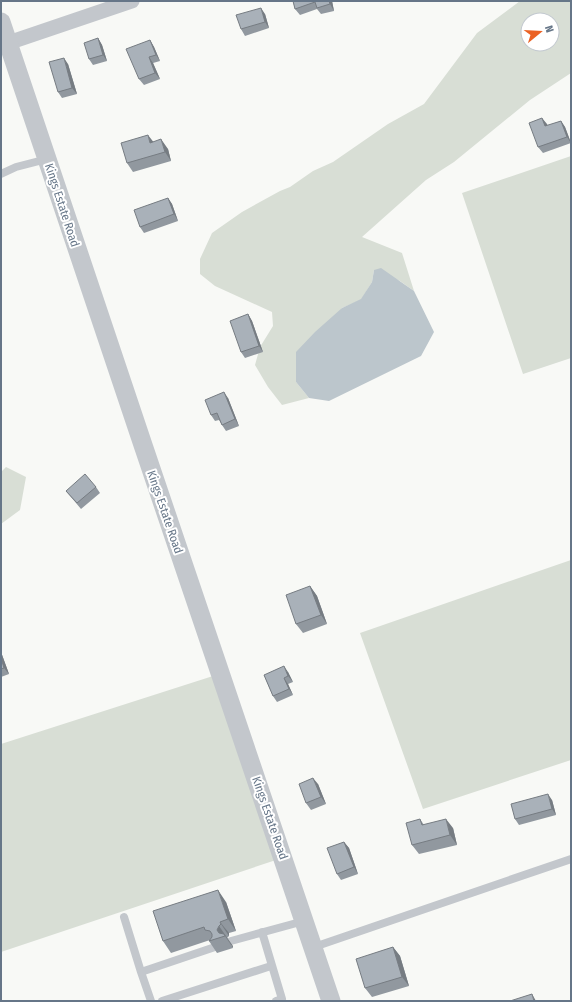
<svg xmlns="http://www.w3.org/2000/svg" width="572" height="1002" viewBox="0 0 572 1002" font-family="'Fira Sans Condensed',sans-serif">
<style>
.green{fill:#d8ded5;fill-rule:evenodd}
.water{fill:#bcc6cc}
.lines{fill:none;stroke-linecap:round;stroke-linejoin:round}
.service{stroke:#c3c7cc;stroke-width:8}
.minor{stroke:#c3c7cc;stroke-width:15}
.tertiary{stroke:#c3c7cc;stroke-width:19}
.wall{fill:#91989f}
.shaded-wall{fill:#767c82}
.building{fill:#a9b1b9;stroke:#767c82}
.labels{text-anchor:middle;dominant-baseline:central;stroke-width:4;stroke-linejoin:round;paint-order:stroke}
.street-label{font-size:12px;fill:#667688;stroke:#fff}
</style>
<rect width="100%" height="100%" fill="#f8f9f6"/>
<path class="green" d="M520 1H571V73L530 100 454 162 426 180 362 237 402 253 414 291 400 281 374 270 372 282 361 300 342 308 296 382 309 398 282 405 268 387 255 365 260 347 273 326 272 312 215 286 200 274V259L212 233 242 212 280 191 290 187 313 171 333 162 388 124 424 104 477 33ZM528 20H552V44H528Z
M571 156V358L523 374 462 193Z
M6 467 26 477 20 510 1 524V472Z
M571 560V760L423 809 360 633Z
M213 676 276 860 1 952V744Z"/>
<path class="water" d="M381 268 414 291 434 332 421 356 329 401 309 398 296 382V352L315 332 342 308 361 299 372 282 374 270Z"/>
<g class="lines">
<path class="service" d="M1 174 16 167 47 159
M124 917 141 972 215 947
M262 932 282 999 276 1001
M231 941 304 921
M314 947 571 859
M141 972 151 1001
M162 1001 271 966"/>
<path class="minor" d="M8 43 132 1"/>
<path class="tertiary" d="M1 22 144 448 331 1001"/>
</g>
<path class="wall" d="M293 1H332L334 11 321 14 317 9 300 15 295 9Z
M265 14 269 28 245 36 241 29Z
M98 38 102 45 107 61 93 65 89 59Z
M150 40 154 47 160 61 153 63 160 79 144 85 139 79Z
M68 64 77 94 62 98 58 92Z
M542 118 547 126 561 121 565 127 571 143 543 153 538 147Z
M153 142 168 149 171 161 133 172 127 163Z
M168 198 172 204 178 221 144 233 140 227Z
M248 314 252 321 263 352 245 358 241 352Z
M228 398 239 426 226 431 222 425 219 420 215 421 211 415Z
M96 487 100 493 81 509 66 491Z
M310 586 317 596 327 624 303 633 296 624Z
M1 652 9 674 1 677Z
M288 672 293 682 288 684 293 695 277 702 273 696 264 675Z
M318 784 326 804 311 810 306 803Z
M552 800 556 815 519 825 515 819Z
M420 819 424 825 453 828 457 845 419 854 412 845Z
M344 842 349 848 358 874 341 880 337 874Z
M226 902 236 931 229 933V936L227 938 233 948 217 953 209 941 210 940 171 953 163 941Z
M393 947 400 956 409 986 372 997 365 988Z"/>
<path class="shaded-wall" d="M329 1H332L334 11 330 4Z
M261 8 265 14 269 28 265 22Z
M98 38 102 45 107 61 103 55Z
M150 40 154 47 160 61 156 55Z
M149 57 153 63 160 79 155 73Z
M64 58 68 64 77 94 72 88Z
M542 118 547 124 550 132 545 126Z
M561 121 565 127 571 143 567 137Z
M148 135 155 144 150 143Z
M161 139 168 149 171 161 165 152Z
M168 198 172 204 178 221 174 214Z
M248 314 252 321 263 352 259 346Z
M224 392 228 398 239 426 235 419Z
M310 586 317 596 327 624 321 615Z
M1 652 9 674 4 668 1 658Z
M284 666 288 672 293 682 288 676Z
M284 678 288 684 293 695 289 689Z
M313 778 318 784 326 804 321 797Z
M548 794 552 800 556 815 552 809Z
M446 819 453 828 457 845 450 835Z
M344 842 349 848 358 874 354 867Z
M218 890 226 902 236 931 228 919Z
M220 922 229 933V936L221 924Z
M219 926 233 946V948L225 936 222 937 217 930Z
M393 947 400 956 409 986 402 977Z
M532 994 536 1001H534Z"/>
<path class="building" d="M293 1H329L330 4 317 8 315 2 295 9Z
M261 8 265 22 241 29 236 15Z
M98 38 103 55 89 59 84 43Z
M150 40 156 55 149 57 155 73 139 79 126 49Z
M64 58 72 88 58 92 49 62Z
M542 118 545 126 561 121 567 137 538 147 529 123Z
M148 135 150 143 161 139 165 152 127 163 121 143Z
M168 198 174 214 140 227 134 210Z
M248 314 259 346 241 352 230 321Z
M224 392 235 419 222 425 217 413 211 415 205 400Z
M85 474 96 487 77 503 66 491Z
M310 586 321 615 296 624 286 595Z
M1 658 4 668 1 669Z
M284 666 288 676 284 678 289 689 273 696 264 675Z
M313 778 321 797 306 803 299 784Z
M548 794 552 809 515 819 511 804Z
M420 819 422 825 446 819 450 835 412 845 406 823Z
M344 842 354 867 337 874 327 848Z
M218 890 228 919 220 922 221 924 219 926 217 930 219 933 224 934 225 936 209 941 212 937V934L210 931 205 930 204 927 163 941 153 911Z
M393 947 402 977 365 988 356 959Z
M532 994 534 1001H510Z"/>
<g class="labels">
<g class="street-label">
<text transform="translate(62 205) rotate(72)">Kings Estate Road</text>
<text transform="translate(165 512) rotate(71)">Kings Estate Road</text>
<text transform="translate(270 818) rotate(71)">Kings Estate Road</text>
</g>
</g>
<rect width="572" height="1002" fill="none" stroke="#667688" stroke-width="4"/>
<g transform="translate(540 32) rotate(72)"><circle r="19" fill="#ffffff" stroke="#c2c8cf"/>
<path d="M0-3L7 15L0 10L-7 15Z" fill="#eb6224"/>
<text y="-6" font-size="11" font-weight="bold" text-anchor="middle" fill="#667688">N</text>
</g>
</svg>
